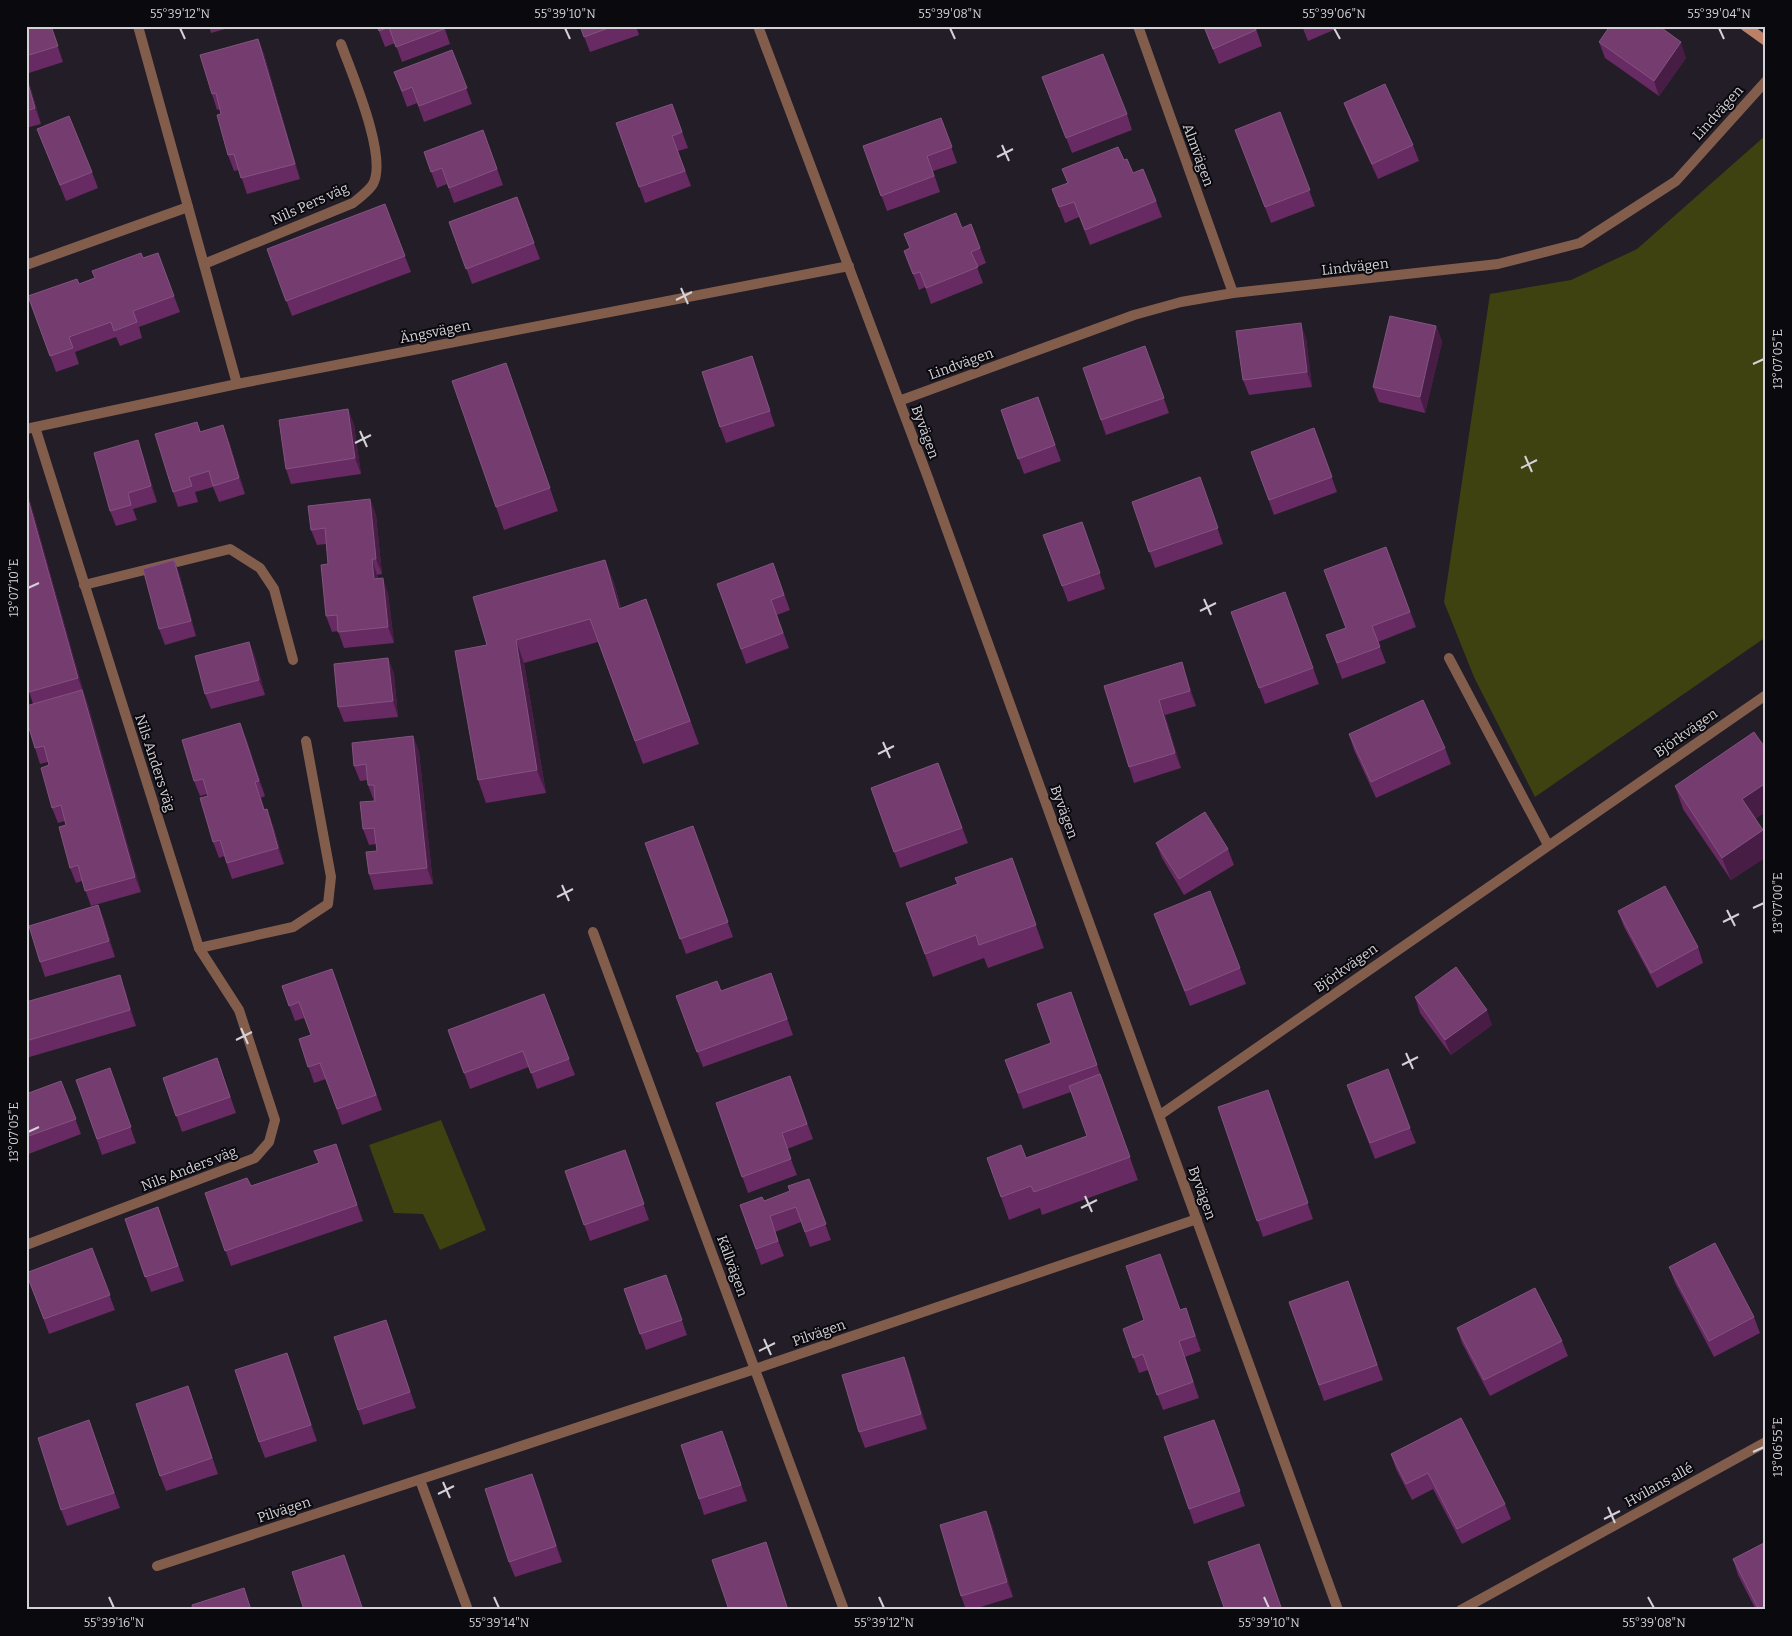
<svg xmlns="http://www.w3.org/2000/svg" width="1792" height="1636" viewBox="0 0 1792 1636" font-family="Bitter,serif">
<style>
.green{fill:#3e4210}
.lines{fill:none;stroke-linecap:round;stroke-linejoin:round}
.lane{stroke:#835d4c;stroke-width:10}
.street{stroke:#835d4c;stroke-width:10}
.secondary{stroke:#bb8065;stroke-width:10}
.wall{fill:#682a63}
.shaded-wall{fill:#471d46}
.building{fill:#743c6f;stroke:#835380}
.ticks{fill:none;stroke:#d4d1d7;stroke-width:2}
.labels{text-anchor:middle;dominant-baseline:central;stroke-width:4;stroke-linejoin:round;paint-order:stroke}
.street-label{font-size:14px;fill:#d4d1d7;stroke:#0a090d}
.neatline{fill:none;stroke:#d4d1d7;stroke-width:2}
.ticks-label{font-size:12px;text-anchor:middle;fill:#d4d1d7}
</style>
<rect width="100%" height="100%" fill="#221d27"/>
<path class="green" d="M1766 135V637L1535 797 1474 677 1444 602 1490 294 1571 280 1637 249Z
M441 1120 486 1230 440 1250 423 1214 394 1213 369 1145Z"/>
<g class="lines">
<path class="lane" d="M204 264 353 203C359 198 369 191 373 184 388 157 352 74 341 44
M26 265 188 207
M84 585 230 549 260 568 274 589 293 660
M26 1245 255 1158 269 1142 275 1120 239 1010 199 948 293 927 328 904 331 877 306 741"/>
<path class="street" d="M138 26 237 384
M758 26 927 475 1338 1610
M1138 26 1233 293
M899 401 1134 315 1181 302 1233 293 1498 264 1580 243 1676 181 1766 81
M35 427 199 948
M26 429 237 384 849 266
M1449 658 1548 845
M593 932 844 1610
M1160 1115 1766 695
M420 1480 468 1610
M157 1566 755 1369 1197 1219
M1461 1610 1766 1442"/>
<path class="secondary" d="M1745 26 1766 41"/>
</g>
<path class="wall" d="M26 26H51L63 62 26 74Z
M209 26H236L211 33Z
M377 26H444L450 44 402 62 395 43 385 47Z
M580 26H636L639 35 590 52Z
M1203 26H1255L1262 46 1219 64Z
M1302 26H1343L1308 41Z
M258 39 264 54 300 179 247 194 239 170 234 171 228 155 221 114 220 109 217 110 212 94Z
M1599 42 1686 58 1659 96 1605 58Z
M452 50 472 104 424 122 417 103 407 107 394 72Z
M26 75 30 86 41 124 26 128Z
M1042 77 1127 114 1132 130 1072 153Z
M1344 103 1413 145 1419 161 1378 179 1350 119Z
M672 104 688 148 678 151 691 186 645 203 616 123Z
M1280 112 1315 206 1271 223 1235 130Z
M941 118 957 163 933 171 940 192 887 211 863 146Z
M37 129 92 172 98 188 66 201Z
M483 130 503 185 454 203 447 184 437 188 424 152Z
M1124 160 1133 173 1156 201 1162 217 1090 245 1079 217 1065 223 1052 189 1068 183 1062 169Z
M517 197 540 259 472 284 449 222Z
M385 204 411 272 292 316 267 249Z
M971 224 986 263 977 267 983 283 931 304 925 287 919 290 904 251 910 249 904 234 962 228Z
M158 253 180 312 139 327 142 338 120 346 116 337 75 352 79 364 56 372 28 296 79 284Z
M1436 326 1442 342 1425 413 1379 402 1373 387Z
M1306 338 1312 387 1249 395 1243 380Z
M1145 346 1169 413 1106 435 1083 368Z
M752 356 775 426 726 443 720 427Z
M506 363 558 511 504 530 496 507Z
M1038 397 1061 461 1024 474 1001 410Z
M348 409 354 425 361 474 291 484 286 469Z
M197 422 201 432 229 441 245 494 219 502 213 487 195 492 198 502 178 507 173 492Z
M1314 428 1337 492 1274 515 1251 452Z
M143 455 157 502 133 509 137 520 116 526 110 511Z
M1200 477 1223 544 1155 568 1132 502Z
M26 487 84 694 88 705 141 892 91 906 82 881 76 883 70 868 66 825 65 821 58 823 52 808 49 765 48 762 40 764 35 748 33 704 26 682Z
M370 499 376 515 382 574 377 575 378 578 388 593 394 643 344 648 338 631 332 632 326 616 328 564 326 544 317 545 311 530Z
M1082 522 1105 589 1068 602 1043 535Z
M1386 547 1416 627 1378 642 1386 663 1342 679 1326 635 1346 628Z
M174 560 180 576 196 636 165 645 159 629Z
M605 560 614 583 621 608 646 599 699 744 643 764 598 642 524 663 546 793 486 803 478 780 487 645Z
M773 563 790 610 777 615 789 648 746 664 717 584Z
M1285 592 1319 684 1265 704 1231 612Z
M249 642 255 657 265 695 211 709 205 694Z
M388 658 394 674 398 717 344 722 338 707Z
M1187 678 1196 706 1165 715 1181 768 1134 783 1129 767 1104 686Z
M1349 734 1445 748 1451 764 1376 798 1354 750Z
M413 736 419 752 433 884 374 890 369 874 377 851 376 844 369 845 363 829 374 801 368 785V780L360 781 354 766Z
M246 738 265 796 261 798 265 810 273 825 284 864 232 879 224 856 219 858 213 842 208 794 200 796 194 781Z
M1766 749V811L1755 819 1763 830 1766 838V857L1731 880 1683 809 1675 786Z
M938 763 968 843 900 868 871 788Z
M693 826 733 937 686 954 645 843Z
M1156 843 1228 849 1234 865 1184 895 1162 858Z
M1012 858 1044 948 988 968 984 958 933 977 906 903 957 884 955 878Z
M98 905 104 920 115 957 45 977 40 962Z
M1618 911 1698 947 1703 963 1657 988 1624 927Z
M1154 914 1240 968 1246 984 1190 1006Z
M332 969 382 1110 342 1125 326 1079 314 1083 299 1039 311 1035 304 1018 295 1021 282 986Z
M771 973 793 1035 703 1067 676 996 721 991Z
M125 990 136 1026 26 1058V1002Z
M1071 992 1138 1180 1042 1215 1040 1208 1009 1220 987 1158H1026L1087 1136 1071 1092 1023 1109 1005 1060 1051 1043Z
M544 994 575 1075 537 1089 529 1067 470 1089 448 1030Z
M1415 997 1492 1025 1451 1055 1420 1013Z
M217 1058 236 1113 182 1132 163 1078Z
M110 1068 136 1143 102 1155 76 1080Z
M790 1076 813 1139 787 1149 797 1175 748 1193 716 1103Z
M61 1081 81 1134 26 1155V1094Z
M1268 1090 1313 1219 1263 1237 1218 1107Z
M1352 1100 1410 1128 1416 1143 1375 1159Z
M336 1144 363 1221 231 1266 205 1193 251 1186 318 1163Z
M625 1150 649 1220 590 1241 565 1171Z
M809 1179 831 1240 810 1247 801 1222 775 1232 784 1256 761 1265 740 1205 764 1201 790 1191Z
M158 1207 184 1281 151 1292 125 1219Z
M92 1248 115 1310 49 1334 26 1273Z
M1669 1267 1754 1317 1760 1333 1714 1357 1675 1283Z
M666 1275 687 1335 646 1350 624 1289Z
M1348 1281 1383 1380 1324 1401 1289 1302Z
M1186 1308 1201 1351 1185 1357 1199 1398 1163 1410 1148 1370 1139 1373 1123 1329Z
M1457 1328 1562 1341 1568 1356 1490 1396 1462 1343Z
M391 1336 416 1408 363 1425 358 1410Z
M287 1353 317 1441 265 1458 259 1442Z
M904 1357 910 1373 927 1429 865 1448 859 1432Z
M188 1386 218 1474 166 1491 160 1476Z
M89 1420 120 1508 67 1526 61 1510Z
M1214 1420 1245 1506 1194 1524 1164 1437Z
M722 1431 747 1501 704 1515 699 1499Z
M1391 1454 1505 1504 1511 1519 1462 1544 1433 1489 1412 1500 1396 1469Z
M538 1489 562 1562 515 1577 509 1562Z
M986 1511 992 1526 1013 1597 971 1610H966L961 1596Z
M1766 1542V1610H1756L1738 1575 1733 1559Z"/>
<path class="shaded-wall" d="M51 26 63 62 58 46Z
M258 39 264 54 300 179 295 164Z
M1681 42 1686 58 1659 96 1654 81Z
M26 75 30 86 41 124 35 108Z
M1301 323 1306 338 1312 387 1307 372Z
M1436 326 1442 342 1425 413 1420 397Z
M348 409 354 425 361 474 355 458Z
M223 425 229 441 245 494 239 478Z
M138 440 143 455 157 502 151 486Z
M26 487 84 694 78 678 26 492Z
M370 499 376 515 382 574 376 559Z
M372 559 377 575 380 594 374 579Z
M174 560 180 576 196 636 191 621Z
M605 560 614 583 627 631 619 609Z
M383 578 388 593 394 643 388 627Z
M516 640 524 663 546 793 537 770Z
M249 642 255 657 265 695 259 680Z
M388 658 394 674 398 717 393 701Z
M1182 662 1187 678 1196 706 1190 691Z
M82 690 88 705 141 892 135 877Z
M1159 700 1165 715 1181 768 1175 753Z
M240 723 246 738 265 796 259 781Z
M413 736 419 752 433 884 427 868Z
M255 782 261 798 270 826 264 810Z
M1766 783V811L1750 822 1742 799Z
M267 809 273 825 284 864 278 848Z
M1763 830 1766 838V857L1731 880 1722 858Z
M98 905 104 920 115 957 109 941Z
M120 975 125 990 136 1026 130 1010Z
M1487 1010 1492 1025 1451 1055 1445 1040Z
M287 1353 293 1368 317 1441 311 1425Z
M904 1357 910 1373 927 1429 921 1414Z
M532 1474 538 1489 562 1562 556 1546Z
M986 1511 992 1526 1013 1597 1007 1582Z"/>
<path class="building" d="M26 26H51L58 46 26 56Z
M377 26H444V29L396 47 389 27 379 31Z
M580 26H614L584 37Z
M1204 26H1255L1256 30 1213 49Z
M1610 26H1659L1681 42 1654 81 1599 42Z
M258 39 295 164 241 178 234 154 228 155 217 115 221 114 216 93 212 94 200 55Z
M452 50 467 88 419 106 412 87 402 91 394 72Z
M1103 54 1127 114 1066 138 1042 77Z
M26 77 35 108 26 111Z
M1385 84 1413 145 1372 164 1344 103Z
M672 104 682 132 672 136 685 171 639 187 616 123Z
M1280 112 1310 190 1265 207 1235 130Z
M69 116 92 172 60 185 37 129Z
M941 118 952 147 927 156 934 176 881 196 863 146Z
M483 130 497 169 449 188 442 168 431 172 424 152Z
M1118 147 1124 160 1127 159 1133 173 1143 169 1156 201 1085 230 1074 202 1059 207 1052 189 1068 183 1062 169Z
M517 197 534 243 466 269 449 222Z
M385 204 405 256 286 301 267 249Z
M956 213 962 228 971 224 980 248 971 252 978 267 926 288 920 272 913 274 904 251 910 248 904 234Z
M141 253 143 258 158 253 174 296 133 311 137 322 114 331 111 322 69 337 73 348 50 356 28 296 77 279 79 284 95 278 92 271Z
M1390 316 1436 326 1420 397 1373 387Z
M1301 323 1307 372 1243 380 1236 331Z
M1145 346 1164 398 1101 420 1083 368Z
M752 356 770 411 720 427 702 372Z
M506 363 550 488 496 507 452 381Z
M1038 397 1055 445 1018 459 1001 410Z
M348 409 355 458 286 469 279 420Z
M197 422 200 432 223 425 239 478 213 486 209 471 189 477 192 486 173 492 155 434Z
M1314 428 1332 477 1269 500 1251 452Z
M138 440 151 486 128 493 131 505 110 511 94 453Z
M1200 477 1218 528 1149 552 1132 502Z
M26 492 78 678 29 692 26 682Z
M370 499 376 559H372L374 579 383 578 388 627 338 632 337 615 326 616 321 565 328 564 325 528 311 530 308 506Z
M1082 522 1100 573 1062 586 1043 535Z
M1386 547 1410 612 1372 626 1380 647 1337 663 1326 635 1346 628 1324 570Z
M174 560 191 621 159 629 143 569Z
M605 560 619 609 646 599 690 721 635 741 590 619 516 640 537 770 478 780 455 651 487 645 473 597Z
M773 563 784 595 771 600 783 633 741 649 717 584Z
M1285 592 1313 668 1259 688 1231 612Z
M249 642 259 680 205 694 195 656Z
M388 658 393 701 338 707 334 664Z
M1182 662 1190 691 1159 700 1175 753 1129 767 1104 686Z
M82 690 135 877 85 891 78 865 70 868 59 827 66 825 61 805 52 808 41 768 49 765 44 746 35 748 26 718V706Z
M1423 700 1445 748 1371 782 1349 734Z
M240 723 259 781 255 782 264 810 267 809 278 848 227 863 220 840 213 842 200 798 208 796 203 779 194 781 182 740Z
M1754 732 1766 749V783L1742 799 1763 830 1722 858 1675 786Z
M413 736 427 868 369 874 366 852 377 851 374 828 363 829 360 802 375 801 374 785H368L366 764 354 766 352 743Z
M938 763 962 828 894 852 871 788Z
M1205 812 1228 849 1179 879 1156 843Z
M693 826 728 922 680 939 645 843Z
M1012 858 1036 925 979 945 976 935 925 954 906 903 958 884 955 878Z
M1665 886 1698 947 1651 973 1618 911Z
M1210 891 1240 968 1185 991 1154 914Z
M98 905 109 941 40 962 29 926Z
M1456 967 1487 1010 1445 1040 1415 997Z
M332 969 376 1095 337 1109 320 1063 308 1067 299 1039 311 1035 299 1002 289 1006 282 986Z
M771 973 787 1019 697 1052 676 996 717 981 721 991Z
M120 975 130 1010 26 1041V1002Z
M1071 992 1097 1065 1018 1093 1005 1060 1051 1043 1037 1004Z
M544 994 569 1059 531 1073 523 1051 464 1073 448 1030Z
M217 1058 230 1097 176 1116 163 1078Z
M110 1068 131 1127 97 1139 76 1080Z
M1388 1069 1410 1128 1370 1143 1347 1085Z
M1100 1074 1130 1157 1034 1192 1031 1186 1001 1197 987 1158 1021 1145 1026 1158 1087 1136 1069 1086Z
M790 1076 807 1124 782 1133 791 1159 742 1177 716 1103Z
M61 1081 76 1119 26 1137V1094Z
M1268 1090 1308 1203 1257 1221 1218 1107Z
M336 1144 357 1205 225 1251 205 1193 247 1178 251 1186 319 1163 314 1151Z
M625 1150 644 1204 584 1225 565 1171Z
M809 1179 826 1224 805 1232 796 1207 770 1216 778 1241 756 1249 740 1205 762 1197 764 1201 790 1191 788 1186Z
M158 1207 178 1266 145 1277 125 1219Z
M1715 1243 1754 1317 1709 1341 1669 1267Z
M92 1248 110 1295 44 1319 26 1273Z
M1160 1254 1180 1310 1186 1308 1195 1336 1179 1341 1193 1382 1157 1395 1143 1354 1133 1358 1123 1329 1144 1320 1126 1266Z
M666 1275 682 1320 640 1334 624 1289Z
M1348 1281 1377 1365 1319 1385 1289 1302Z
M1535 1288 1562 1341 1484 1380 1457 1328Z
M386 1320 410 1392 358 1410 334 1337Z
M287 1353 311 1425 259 1442 235 1370Z
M904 1357 921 1414 859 1432 842 1375Z
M188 1386 212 1458 160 1476 136 1404Z
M1461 1418 1505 1504 1457 1529 1428 1473 1406 1484 1391 1454Z
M89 1420 114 1493 61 1510 38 1438Z
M1214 1420 1240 1491 1189 1509 1164 1437Z
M722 1431 741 1485 699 1499 681 1445Z
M532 1474 556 1546 509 1562 485 1489Z
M986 1511 1007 1582 961 1596 940 1525Z
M766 1542 788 1610H729L712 1560Z
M1766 1542V1606L1759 1610 1733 1559Z
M1259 1544 1282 1610H1225L1208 1562Z
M344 1555 363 1610H304L292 1572Z
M244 1588 251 1610H193L192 1605Z"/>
<path class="ticks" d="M180 28 185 39M565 28 570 39M950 28 955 39M1334 28 1340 39M1719 28 1724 39M1002 145 1009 161M997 157 1013 149M681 288 688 304M676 300 692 292M1753 364 1764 359M360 431 367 447M355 443 371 435M1525 456 1532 472M1521 468 1537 460M28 588 39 583M1204 599 1211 615M1200 611 1216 603M883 742 890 758M878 754 894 746M562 885 569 901M557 897 573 889M1753 908 1764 903M1727 910 1735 926M1723 922 1739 914M241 1028 248 1044M236 1040 252 1032M1406 1053 1413 1069M1402 1065 1418 1057M28 1132 39 1127M1085 1196 1092 1212M1081 1208 1097 1200M764 1339 771 1355M759 1351 775 1343M1753 1452 1764 1447M443 1482 450 1498M438 1494 454 1486M1608 1507 1615 1523M1604 1519 1620 1511M109 1597 114 1608M494 1597 499 1608M879 1597 884 1608M1264 1597 1269 1608M1648 1597 1654 1608"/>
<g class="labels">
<g class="street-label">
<text transform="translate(1718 113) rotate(-48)">Lindvägen</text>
<text transform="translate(1198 155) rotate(70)">Almvägen</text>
<text transform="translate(310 204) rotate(-24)">Nils Pers väg</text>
<text transform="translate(1355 267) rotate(-6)">Lindvägen</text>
<text transform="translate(435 332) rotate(-11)">Ängsvägen</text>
<text transform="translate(961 364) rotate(-20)">Lindvägen</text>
<text transform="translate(925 432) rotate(70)">Byvägen</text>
<text transform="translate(1686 733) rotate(-35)">Björkvägen</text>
<text transform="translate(155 763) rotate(72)">Nils Anders väg</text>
<text transform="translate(1064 812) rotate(70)">Byvägen</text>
<text transform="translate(1346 968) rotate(-35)">Björkvägen</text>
<text transform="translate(189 1169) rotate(-21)">Nils Anders väg</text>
<text transform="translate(1202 1193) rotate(70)">Byvägen</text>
<text transform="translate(732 1266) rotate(70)">Källvägen</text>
<text transform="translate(819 1333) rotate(-19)">Pilvägen</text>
<text transform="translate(1659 1485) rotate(-29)">Hvilans allé</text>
<text transform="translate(284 1510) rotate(-18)">Pilvägen</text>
</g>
</g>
<rect width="1792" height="1636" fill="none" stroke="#0a090d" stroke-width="55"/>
<rect x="28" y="28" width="1736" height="1580" class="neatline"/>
<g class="ticks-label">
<text x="180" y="18">55°39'12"N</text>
<text x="565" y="18">55°39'10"N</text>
<text x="950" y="18">55°39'08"N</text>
<text x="1334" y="18">55°39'06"N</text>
<text x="1719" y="18">55°39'04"N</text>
<text transform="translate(1778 359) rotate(-90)" y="4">13°07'05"E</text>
<text transform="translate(14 588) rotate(-90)" y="4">13°07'10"E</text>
<text transform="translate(1778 903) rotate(-90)" y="4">13°07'00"E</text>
<text transform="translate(14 1132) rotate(-90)" y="4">13°07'05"E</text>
<text transform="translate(1778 1447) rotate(-90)" y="4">13°06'55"E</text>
<text x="114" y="1627">55°39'16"N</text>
<text x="499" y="1627">55°39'14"N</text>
<text x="884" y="1627">55°39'12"N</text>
<text x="1269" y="1627">55°39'10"N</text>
<text x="1654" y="1627">55°39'08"N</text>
</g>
</svg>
